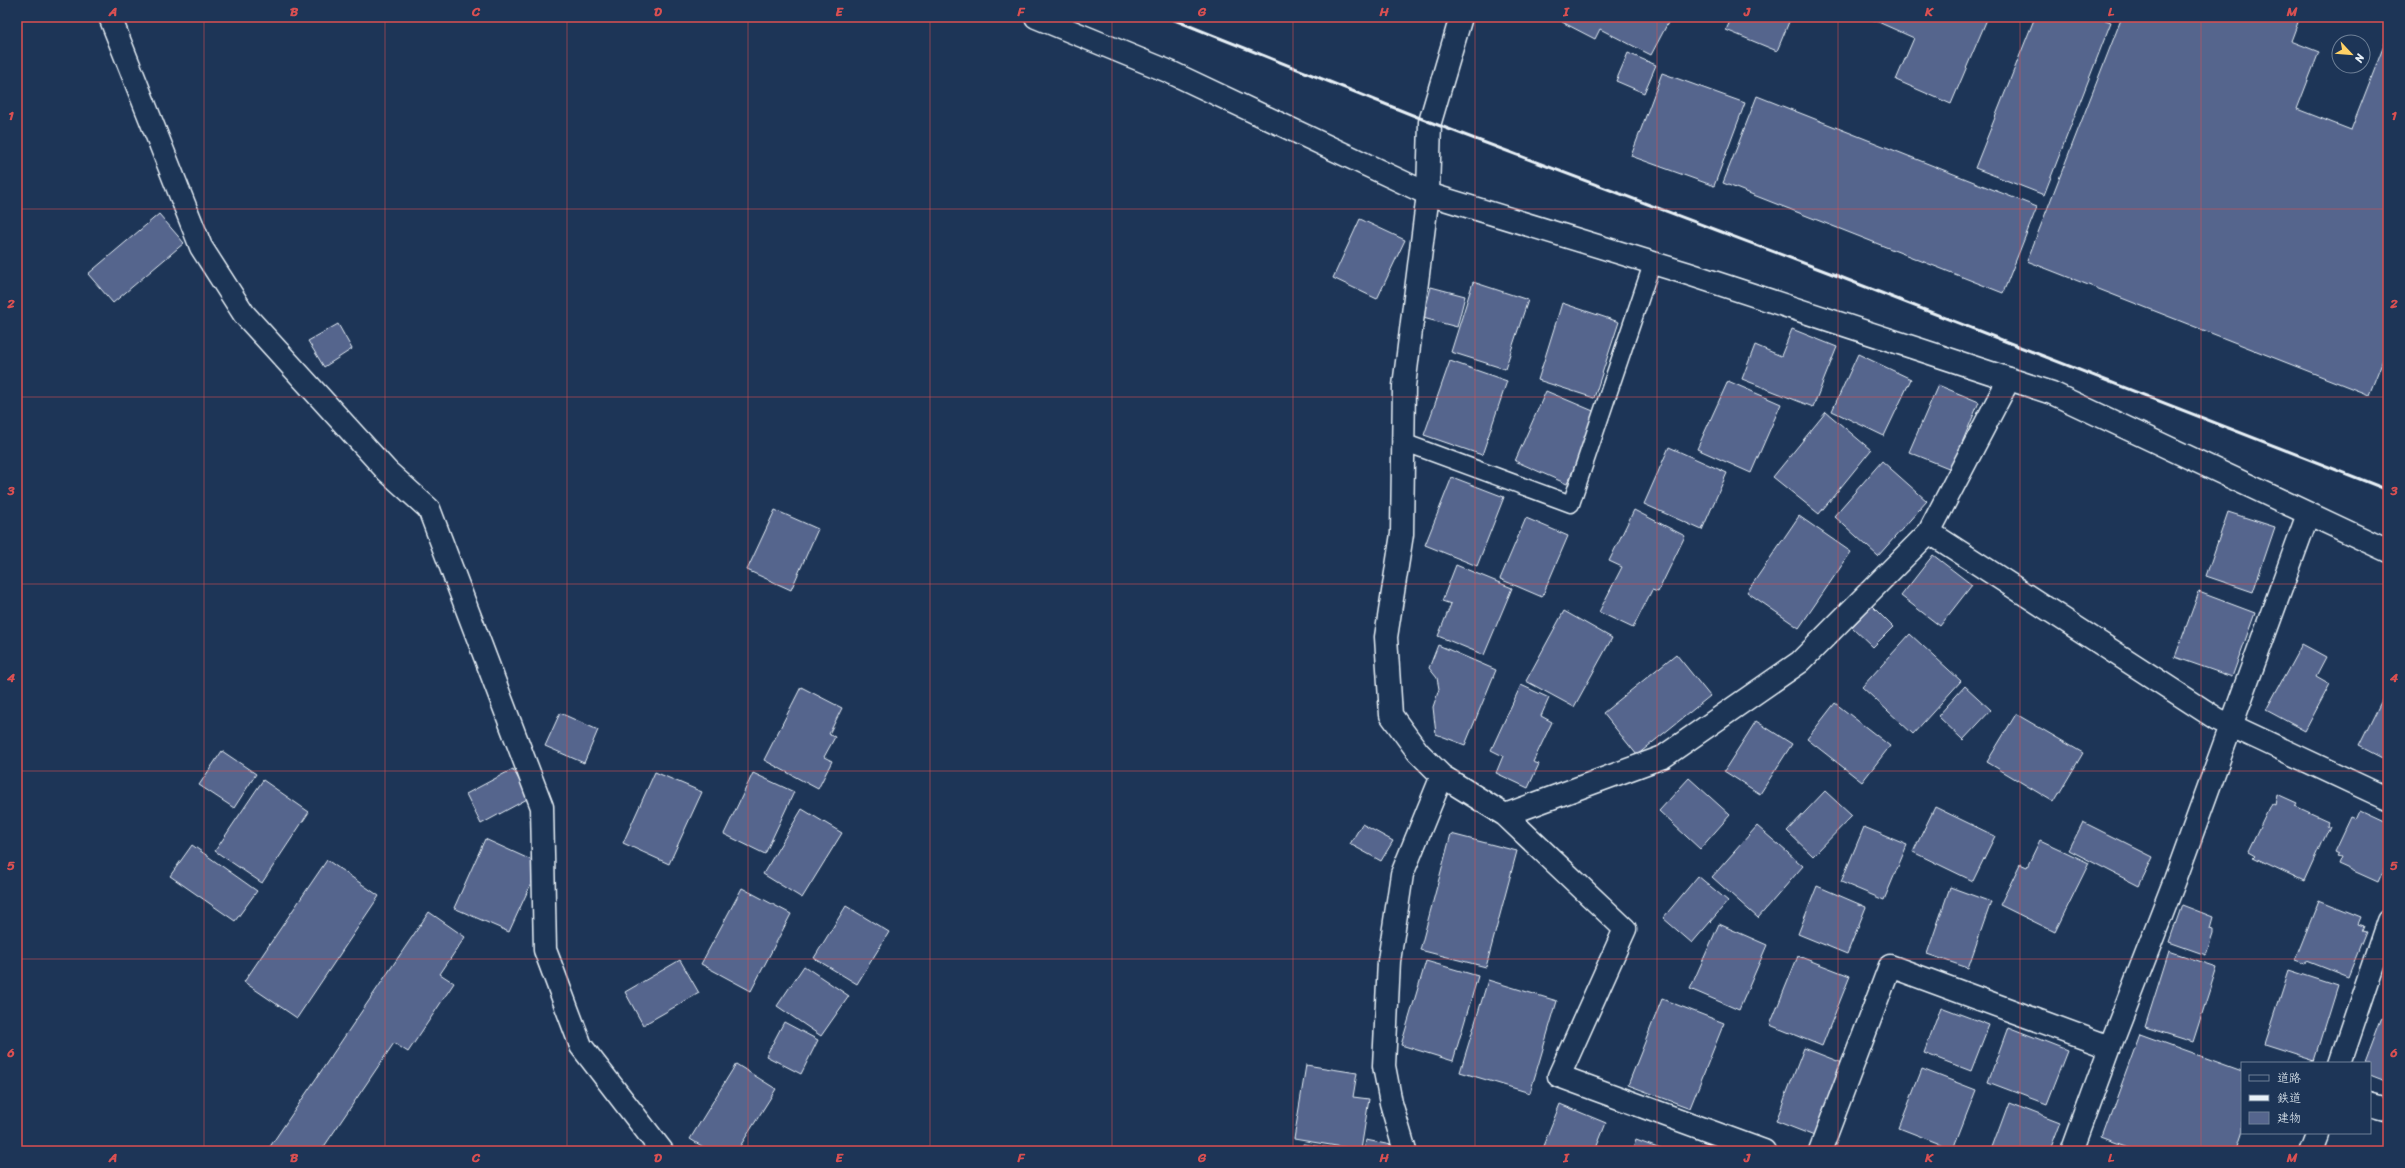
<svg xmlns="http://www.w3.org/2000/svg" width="2405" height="1168" viewBox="0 0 2405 1168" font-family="Sriracha,'Klee One',sans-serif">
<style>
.building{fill:#55658d;stroke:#e8f1f8}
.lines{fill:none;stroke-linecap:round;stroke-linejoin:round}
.service-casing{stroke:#e8f1f8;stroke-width:19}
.minor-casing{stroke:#e8f1f8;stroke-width:25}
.tertiary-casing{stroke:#e8f1f8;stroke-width:25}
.service{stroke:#1d3557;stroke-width:16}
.minor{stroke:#1d3557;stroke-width:22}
.tertiary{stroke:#1d3557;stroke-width:22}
.rail{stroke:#e8f1f8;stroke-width:3}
.grid{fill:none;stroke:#da5052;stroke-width:1;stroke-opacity:0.55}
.neatline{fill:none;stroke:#da5052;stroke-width:1.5}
.grid-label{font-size:13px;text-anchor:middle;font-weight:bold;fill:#da5052}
</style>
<rect width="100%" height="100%" fill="#1d3557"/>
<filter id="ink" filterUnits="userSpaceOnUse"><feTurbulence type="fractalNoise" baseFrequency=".025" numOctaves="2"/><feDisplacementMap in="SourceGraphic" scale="8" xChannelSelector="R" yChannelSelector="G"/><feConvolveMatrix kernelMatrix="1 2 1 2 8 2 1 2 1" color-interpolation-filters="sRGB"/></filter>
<g filter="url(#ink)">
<path class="building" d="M1564 17H1671L1651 55 1600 29 1595 39 1562 22Z
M1732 17H1791L1777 51 1726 30Z
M1867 17H1988L1951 104 1896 80 1914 38Z
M2035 17H2097L2111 22 2044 195 1975 168Z
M2122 17H2300L2291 41 2319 52 2297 109 2351 130 2388 35V347L2369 395 2027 261Z
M1628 53 1656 65 1644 93 1616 81Z
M1662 73 1745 103 1714 186 1631 156Z
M1757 96 2037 207 2003 293 1723 183Z
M159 214 184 243 113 303 88 274Z
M1360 219 1405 240 1377 299 1333 278Z
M1473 282 1528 300 1505 369 1451 352Z
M1431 287 1465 296 1457 327 1423 318Z
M1562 303 1619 322 1594 398 1538 380Z
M338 324 352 349 324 367 308 341Z
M1792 329 1837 347 1813 407 1742 379 1755 345 1781 356Z
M1858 354 1911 379 1884 436 1832 411Z
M1450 361 1507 381 1482 455 1424 435Z
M1728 381 1781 404 1751 473 1697 449Z
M1938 385 1979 402 1951 469 1909 452Z
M1546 391 1598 413 1567 484 1515 461Z
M1826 412 1871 450 1819 514 1773 477Z
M1669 447 1727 473 1702 530 1644 504Z
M1882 461 1927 501 1878 556 1834 516Z
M1452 477 1504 497 1477 566 1425 545Z
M775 510 818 529 791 590 747 570Z
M1634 510 1685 536 1658 592 1652 590 1633 628 1599 612 1622 567 1609 561Z
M2228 512 2275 527 2253 592 2206 576Z
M1799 516 1851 552 1799 628 1747 592Z
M1526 518 1568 536 1542 597 1500 579Z
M1933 555 1972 585 1940 626 1901 596Z
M1456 565 1512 588 1484 655 1438 636 1451 604 1442 601Z
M2199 592 2255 613 2232 677 2175 657Z
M1872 606 1893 627 1873 647 1852 627Z
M1564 611 1612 638 1574 707 1526 681Z
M1910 634 1961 681 1913 734 1862 687Z
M2302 644 2326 657 2316 676 2330 684 2305 731 2266 710Z
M1438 645 1496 670 1465 745 1436 734 1433 707 1439 689 1437 678 1429 668Z
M1676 654 1710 696 1637 755 1603 713Z
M1521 685 1549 698 1541 716 1552 722 1533 762 1539 764 1528 788 1496 773 1503 756 1491 750Z
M1965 686 1991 710 1963 740 1938 716Z
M801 687 842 708 829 734 835 737 824 757 832 761 818 789 764 760Z
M2388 688V761L2359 746Z
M1835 703 1890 746 1862 782 1807 739Z
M560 713 598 730 584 763 545 746Z
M2016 714 2083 753 2054 802 1987 762Z
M1756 721 1792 744 1760 794 1724 771Z
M222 751 256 774 234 808 199 785Z
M513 769 529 798 481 824 466 794Z
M655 772 702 792 669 864 623 843Z
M753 773 794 792 765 854 724 834Z
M1689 778 1730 815 1700 849 1659 811Z
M263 780 309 812 262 883 215 851Z
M1825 791 1852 816 1813 856 1787 831Z
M2277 794 2297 803 2295 806 2328 821 2326 825 2329 826 2304 881 2253 857 2255 855 2248 851 2271 803 2275 805Z
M1935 807 1995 836 1973 881 1913 852Z
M802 809 842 833 802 898 763 874Z
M2360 810 2388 823V860L2378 882 2338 864 2341 857 2337 856 2339 853 2335 851 2351 817 2356 819Z
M2083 822 2153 857 2139 886 2069 850Z
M1362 824 1393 841 1381 861 1350 844Z
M1757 826 1803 866 1758 918 1712 877Z
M1864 827 1907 845 1884 900 1841 882Z
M1451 834 1517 851 1486 967 1420 950Z
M485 839 540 864 509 932 454 908Z
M2040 840 2089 863 2055 932 2000 905 2020 864 2027 867Z
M192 845 257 891 235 921 170 876Z
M327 860 379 896 297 1018 244 982Z
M1698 876 1728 901 1692 943 1663 918Z
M1817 886 1866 907 1847 954 1798 934Z
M1950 887 1991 902 1968 968 1927 954Z
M742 888 791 914 751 991 701 964Z
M2319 900 2361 917 2358 924 2364 926 2362 931 2366 932 2348 977 2307 961 2306 964 2295 960Z
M2182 905 2213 917 2210 928 2213 929V933L2206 955 2169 942Z
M846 906 889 932 857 984 814 958Z
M429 912 465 937 440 974 454 983 408 1052 394 1043 321 1151H267Z
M1719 924 1767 945 1739 1010 1690 989Z
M2169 951 2217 967 2193 1042 2145 1027Z
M1798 956 1850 976 1822 1046 1770 1025Z
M680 960 699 993 643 1025 625 992Z
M1426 961 1478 976 1453 1061 1401 1045Z
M804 966 849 996 821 1036 777 1006Z
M2289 970 2338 986 2315 1060 2265 1044Z
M1488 980 1557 1001 1530 1093 1460 1072Z
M1662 999 1724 1023 1690 1108 1628 1085Z
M1941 1007 1989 1025 1971 1071 1924 1053Z
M2382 1018 2388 1020V1082L2370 1075V1063H2365Z
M784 1022 818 1040 801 1074 766 1056Z
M2008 1027 2067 1050 2046 1104 1988 1082Z
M2140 1034 2242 1071 2243 1133 2237 1151H2137L2102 1138Z
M1804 1048 1845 1064 1817 1137 1776 1121Z
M736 1064 776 1089 737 1151H710L690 1139Z
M1306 1065 1357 1073 1353 1097 1369 1099 1361 1150 1294 1139Z
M1922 1069 1976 1090 1953 1149 1899 1128Z
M2009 1102 2061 1122 2050 1151H1991Z
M1560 1104 1606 1123 1595 1151H1541Z
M1366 1140 1401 1147 1400 1151H1364Z
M1636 1140 1666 1151H1632Z
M1303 1144 1351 1151H1302Z"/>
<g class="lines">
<defs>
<path id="service" d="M1403 442 1571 504 1652 264"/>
<path id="minor" d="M110 17 201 247 244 314 387 471 429 509 542 807 545 950 581 1046 662 1151
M2009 379 1929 532 2217 719 2388 799
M1442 776 1505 815 1663 757 1800 662 1929 532
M1505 815 1625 929 1559 1076 1764 1151
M2110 1047 2175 880 2308 514
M2340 1063 2388 921
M2370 1104 2388 1109
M1405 1151 1391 1103 1384 1066 1389 961 1402 874 1442 776 1418 752 1391 715 1386 637 1402 534 1404 386 1428 194 1430 122 1461 17
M1820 1151 1890 966 2110 1047 2072 1151
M2309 1151 2316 1133"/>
<path id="tertiary" d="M1036 17 1170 72 1428 194 1689 274 2052 393 2388 551"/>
</defs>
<use href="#service" class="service-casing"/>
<use href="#minor" class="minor-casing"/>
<use href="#tertiary" class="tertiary-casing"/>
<use href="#service" class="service"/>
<use href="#minor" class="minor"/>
<use href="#tertiary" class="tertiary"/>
<path class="rail" d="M1167 17 1430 122 1830 273 2388 490"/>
</g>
</g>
<path class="grid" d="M204 17V1151M385 17V1151M567 17V1151M748 17V1151M930 17V1151M1112 17V1151M1293 17V1151M1475 17V1151M1657 17V1151M1838 17V1151M2020 17V1151M2201 17V1151M17 209H2388M17 397H2388M17 584H2388M17 771H2388M17 959H2388"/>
<rect width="2405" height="1168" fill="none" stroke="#1d3557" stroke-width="44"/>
<rect x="2241" y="1062" width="130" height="72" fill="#1d3557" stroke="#6e8097"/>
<rect x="2249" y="1075" width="20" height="6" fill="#1d3557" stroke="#6e8097"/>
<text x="2277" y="1082" font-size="12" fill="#e8f1f8">道路</text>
<rect x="2249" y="1095" width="20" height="6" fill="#e8f1f8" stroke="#6e8097"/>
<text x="2277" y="1102" font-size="12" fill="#e8f1f8">鉄道</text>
<rect x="2249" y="1112" width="20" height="12" fill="#55658d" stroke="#6e8097"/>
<text x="2277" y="1122" font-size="12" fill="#e8f1f8">建物</text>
<g transform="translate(2351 54) rotate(116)"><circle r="19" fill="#1d3557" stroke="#6e8097"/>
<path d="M0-3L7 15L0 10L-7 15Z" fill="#ffd166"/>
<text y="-6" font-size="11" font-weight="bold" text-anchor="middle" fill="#e8f1f8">N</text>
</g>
<rect x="22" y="22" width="2361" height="1124" class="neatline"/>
<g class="grid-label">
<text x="113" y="16">A</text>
<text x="294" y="16">B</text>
<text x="476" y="16">C</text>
<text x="658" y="16">D</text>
<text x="839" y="16">E</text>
<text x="1021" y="16">F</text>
<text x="1202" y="16">G</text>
<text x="1384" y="16">H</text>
<text x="1566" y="16">I</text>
<text x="1747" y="16">J</text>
<text x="1929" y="16">K</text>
<text x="2111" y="16">L</text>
<text x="2292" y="16">M</text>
<text x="11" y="120">1</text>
<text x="2394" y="120">1</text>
<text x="11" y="308">2</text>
<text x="2394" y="308">2</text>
<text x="11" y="495">3</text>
<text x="2394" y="495">3</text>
<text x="11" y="682">4</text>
<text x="2394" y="682">4</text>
<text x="11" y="870">5</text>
<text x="2394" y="870">5</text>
<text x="11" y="1057">6</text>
<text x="2394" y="1057">6</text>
<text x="113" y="1162">A</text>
<text x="294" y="1162">B</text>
<text x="476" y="1162">C</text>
<text x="658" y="1162">D</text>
<text x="839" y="1162">E</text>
<text x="1021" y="1162">F</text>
<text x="1202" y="1162">G</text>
<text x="1384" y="1162">H</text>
<text x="1566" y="1162">I</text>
<text x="1747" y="1162">J</text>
<text x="1929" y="1162">K</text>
<text x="2111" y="1162">L</text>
<text x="2292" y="1162">M</text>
</g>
</svg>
